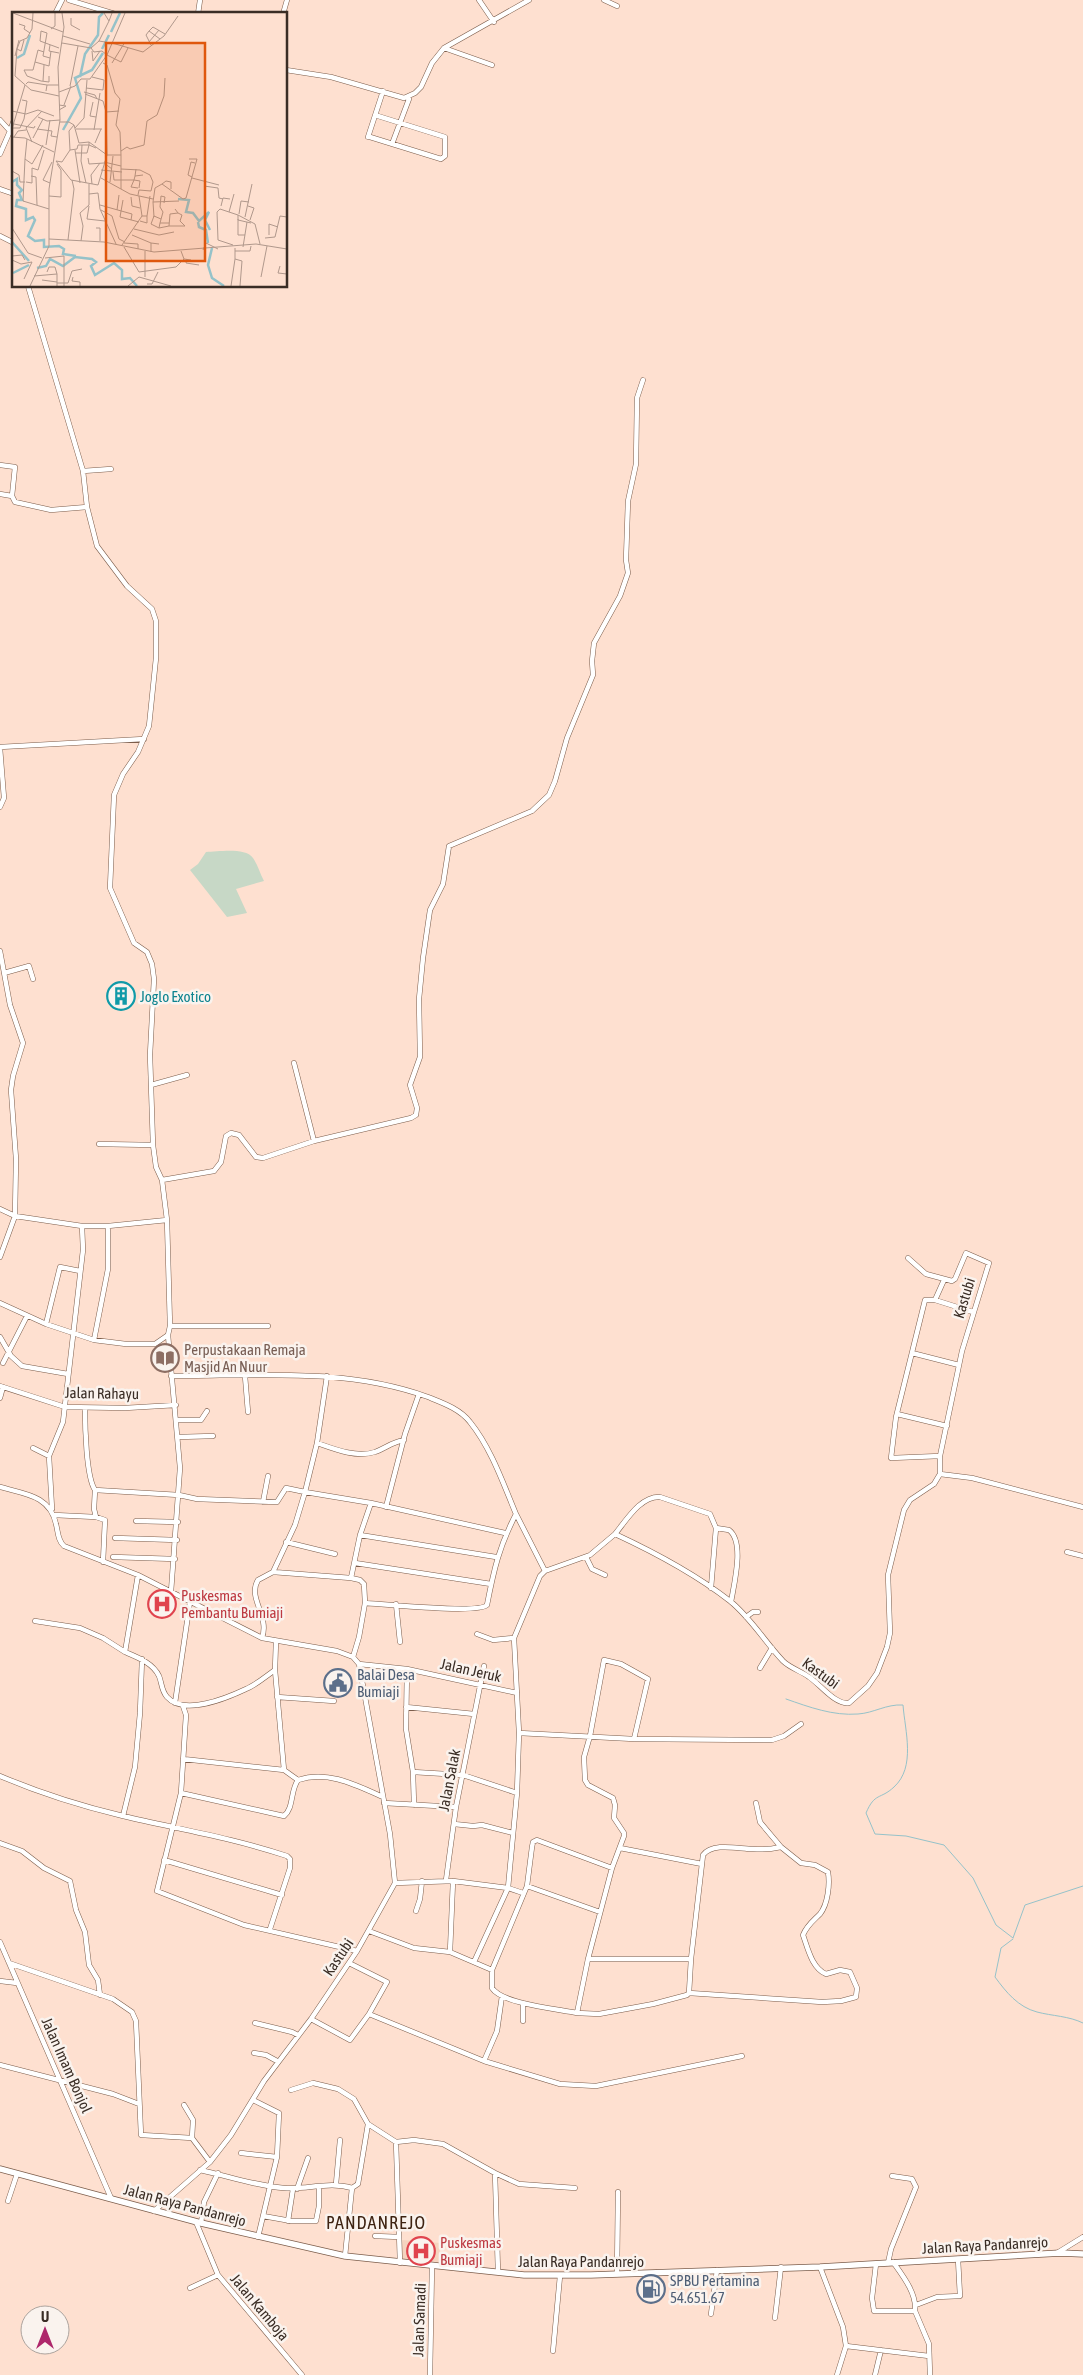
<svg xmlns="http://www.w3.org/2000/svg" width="1083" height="2375" viewBox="0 0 1083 2375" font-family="'Asap Condensed',sans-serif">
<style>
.built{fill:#f5d4bf}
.green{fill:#c7d8c6}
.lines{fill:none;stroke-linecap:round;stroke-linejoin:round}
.stream{stroke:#95c2c9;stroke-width:1}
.minor-casing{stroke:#7c5d4b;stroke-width:5.5}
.secondary-casing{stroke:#7c5d4b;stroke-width:7}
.minor{stroke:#fff;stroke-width:4.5}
.secondary{stroke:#fff;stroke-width:5.5}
.labels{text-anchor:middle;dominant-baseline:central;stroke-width:5;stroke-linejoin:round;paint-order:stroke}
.culture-label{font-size:15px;fill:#0d838f;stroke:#faf3ee;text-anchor:start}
.street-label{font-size:15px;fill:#3a2d25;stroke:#faf3ee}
.education-label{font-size:15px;fill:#785e54;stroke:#faf3ee;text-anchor:start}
.health-label{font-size:15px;fill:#be3a42;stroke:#faf3ee;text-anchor:start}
.service-label{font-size:15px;fill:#4e5e75;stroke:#faf3ee;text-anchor:start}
.quarter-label{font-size:18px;letter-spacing:1px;fill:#3e2312;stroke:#faf3ee}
.inset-river{fill:none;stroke:#95c2c9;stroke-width:2.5}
.inset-road{fill:none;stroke:#b0988c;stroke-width:1}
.view{fill:#df570d;fill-opacity:0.15;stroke:#df570d;stroke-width:2.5}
.inset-edge{fill:none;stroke:#3a2d25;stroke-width:2.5}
</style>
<rect width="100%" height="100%" fill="#fee0d0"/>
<path class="built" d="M402 2240 440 2243 439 2262 402 2259Z"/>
<path class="green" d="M206 852C218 852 245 847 253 858 258 865 260 874 264 881L236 889 247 913 227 917 190 870 198 864Z"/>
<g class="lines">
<path class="stream" d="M786 1699C809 1707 833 1716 858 1714 874 1713 886 1704 903 1705 905 1731 916 1767 894 1787 880 1800 875 1792 866 1813L875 1834 906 1836 944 1845 973 1878 996 1925 1013 1938 1025 1905 1083 1886
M1013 1939 1001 1948 995 1977C1006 1992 1018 2007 1037 2012 1052 2016 1069 2016 1083 2023"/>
<defs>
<path id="minor" d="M69 0 115 14
M479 0 494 22
M604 0 617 6
M55 14 62 0
M198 14 200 0
M283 14 287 0
M444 48 492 65
M286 70 331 77 404 98 415 93 421 87 432 63 444 48 529 0
M0 120 10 131 14 120
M368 137 383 91
M370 137 441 159 445 156V137L378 116
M392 144 409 99
M0 154 10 131 14 134
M0 189 14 194
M0 236 14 243
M28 286 83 471 87 507 97 546 127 586 152 609 156 621V658L149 726 138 752 123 774 114 795 110 888 134 943 147 952 152 964 154 979 150 1055 153 1145 156 1167 162 1180 167 1220
M0 465 15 467 12 496 15 502 51 510 87 507
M83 471 111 469
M0 494 12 496
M0 747 144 739
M0 807 4 798 0 748
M0 951 10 1005 23 1043 13 1076 11 1090 16 1159 15 1216 82 1226H108L167 1220 170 1326 168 1335 180 1468 171 1592
M4 973 29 966 33 979
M294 1063 314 1141
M151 1085 187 1075
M99 1144 153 1145
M162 1180 214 1171 221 1162 226 1136 231 1133 239 1135 256 1157 263 1158 314 1141 411 1118 416 1115 417 1108 410 1085 420 1057 419 999 423 958 430 910 443 884 449 846 532 811 549 795 555 781 567 738 593 675 592 661 594 643 620 596 628 573 626 560 628 501 636 464 637 398 643 380
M0 1209 15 1216 0 1257
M935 1300 944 1280
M0 1303 46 1324 94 1340 126 1344H155L168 1335
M46 1324 60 1267 80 1271
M170 1326H268
M0 1337 11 1356 22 1366 68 1374
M94 1340 108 1269V1226
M912 1353 959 1365
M3 1363 27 1316
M171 1376C257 1376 345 1367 428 1397 443 1403 460 1409 470 1422 491 1448 503 1483 516 1514 499 1547 494 1569 487 1605 479 1614 383 1604 365 1603L359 1637 353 1657
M245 1376 248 1412
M327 1376 317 1443C334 1449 356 1458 375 1452 386 1448 392 1442 404 1440
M0 1386 65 1407 125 1408 176 1405
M0 1398 3 1387
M85 1408C85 1425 86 1477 95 1490L179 1495 197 1499 277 1502 286 1488 305 1492 295 1525 273 1572 351 1578
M897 1414 947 1426
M177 1420H201L207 1411
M179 1437 213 1436
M317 1443 305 1492 371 1503 360 1535 351 1578 360 1580 364 1584 365 1603
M33 1448 49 1456
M940 1456 891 1458 896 1417 925 1300H935L973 1312
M940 1474 972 1478 1083 1507
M0 1487C24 1494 50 1495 56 1524 58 1532 58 1541 64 1546L138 1575 262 1638 337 1651 353 1657 359 1664 390 1834 395 1883 357 1951 311 2019 264 2081 231 2135 210 2162 154 2211
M95 1490 94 1509 96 1517
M263 1502 268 1476
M371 1503 505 1533
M386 1507 405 1434 419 1394
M52 1509 49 1456 63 1422 83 1250 82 1226
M516 1514 545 1571
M54 1515 96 1517 105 1520 103 1562
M136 1521 178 1522
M716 1528 729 1530C745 1542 734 1584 731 1602
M615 1534C626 1521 640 1496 660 1497L710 1514 716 1528 711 1588
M360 1535 496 1557
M115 1538 177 1540
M286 1542 335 1554
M1067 1552 1083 1556
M113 1557 175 1559
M586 1557 592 1569 605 1575
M355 1563 491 1584
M138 1575 125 1652C137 1657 153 1663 159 1676 162 1683 161 1690 167 1697 184 1716 227 1698 246 1689 256 1685 266 1676 275 1670L276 1641
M396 1604 400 1642
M746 1617 753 1612H758
M35 1621 80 1628 103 1638 125 1652
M477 1634 493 1640 514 1638
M262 1638C270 1616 247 1598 258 1580L273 1572
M359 1664 407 1669 517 1693
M760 1668 772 1648
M407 1669 406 1729 413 1772 463 1775 517 1793
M275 1670 284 1770 298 1780C328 1770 356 1785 383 1797
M277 1697 334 1701
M175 1703 190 1602
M183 1706 186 1715 181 1793 157 1891 244 1925 357 1951
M406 1707 474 1714
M519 1733 514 1638 540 1576 545 1571 590 1555 615 1534C656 1553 694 1573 730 1601 751 1618 765 1642 783 1661 790 1668 801 1671 809 1677 820 1684 835 1705 849 1703L868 1686 877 1673 887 1647 890 1633 888 1575 904 1510 910 1500 934 1484 940 1474V1456L962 1351 989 1263 966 1253 955 1279 952 1281 926 1274 908 1258
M634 1739 648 1679 621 1664 604 1660 590 1736 584 1757 585 1780 588 1785 613 1798 615 1805 614 1818 624 1833V1836L612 1868 588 1959H691
M183 1759 284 1770
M413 1772 414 1805
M0 1776C40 1793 81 1806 123 1816 178 1829 233 1838 287 1856L290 1859V1868L270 1929
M181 1793 284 1816C294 1808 290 1791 298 1780
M384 1803 456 1807
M123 1816 135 1767 140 1713 142 1659
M454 1824 473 1826 482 1825 513 1833
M0 1843 22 1851 44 1868 70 1881 76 1910 85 1932 89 1965 98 1980 100 1995
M620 1848 702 1864
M164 1860 282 1895
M446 1880 456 1807 484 1666
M453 1881 508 1888 474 1962
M527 1886 532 1847 533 1842 537 1840 612 1868
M523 1893 508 1888 517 1793 519 1733 634 1739 772 1740 784 1736 801 1724
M416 1911 420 1899 422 1881
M369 1931 414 1948 450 1952 453 1881 395 1883
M0 1942 111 2198
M450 1952 492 1970
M588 1959 577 2013 599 2014 653 2004 687 1995 689 1993 691 1959 703 1855C713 1842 739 1849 753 1849 763 1850 772 1849 781 1847L760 1822 756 1803
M9 1963 113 1999 132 2012 136 2021 141 2135 192 2138 210 2162
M349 1963 387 1982 369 2014
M0 1981 17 1983
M689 1993 822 2002 841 2001 856 1997 857 1988 850 1972 840 1970 826 1974C812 1968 808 1949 803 1935 807 1925 813 1921 820 1914 828 1904 830 1884 828 1872L815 1865 801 1863 781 1847
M577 2013C558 2009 502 2004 492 1988V1970L527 1886 600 1912
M311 2019 350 2040 369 2014 484 2061 560 2084 596 2086 742 2056
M523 2021V2003
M255 2023 292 2032 298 2035
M254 2053 266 2055 277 2061
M484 2061 497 2031 502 1996
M0 2065 113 2094 139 2104
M291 2090 313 2083 338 2089 354 2099 368 2124 396 2142 414 2140 443 2144 495 2173
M253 2100 279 2113 277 2157
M184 2105 193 2120 192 2138
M396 2142 400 2263
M241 2153 277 2157 258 2237
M200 2170C228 2176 256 2186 284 2188 307 2190 329 2181 352 2188L345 2256
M336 2184 340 2140
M352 2188 358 2184 368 2124
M297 2189 308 2158
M8 2201 17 2174
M263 2216 291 2221H316L319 2206V2186
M288 2221 293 2189
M196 2222 218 2275 302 2375
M201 2223 204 2202 218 2173
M375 2236 399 2237
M1057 2253 1083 2237
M888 2263 891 2249 916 2187 912 2179 892 2176
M876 2264 872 2298 874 2311H915C917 2294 903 2276 893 2262
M820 2267 843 2327 846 2346 929 2356
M498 2272 495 2173 519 2184 575 2188
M617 2274 618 2192
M190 2288 218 2275
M916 2305 937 2297 960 2296 958 2259
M915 2311 929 2344 930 2375
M711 2314 717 2270
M775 2318 781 2267
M553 2351 560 2276
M430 2375 432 2266
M837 2375 846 2346
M875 2375 881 2350"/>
<path id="secondary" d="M0 2169 201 2223 345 2256 524 2275H591L820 2267 1061 2253 1083 2254"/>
</defs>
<use href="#minor" class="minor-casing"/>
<use href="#secondary" class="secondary-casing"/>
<use href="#minor" class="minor"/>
<use href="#secondary" class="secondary"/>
</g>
<defs>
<symbol id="building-ring" viewBox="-11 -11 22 22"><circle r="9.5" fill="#faf3ee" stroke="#0f9aa8" stroke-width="1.5"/><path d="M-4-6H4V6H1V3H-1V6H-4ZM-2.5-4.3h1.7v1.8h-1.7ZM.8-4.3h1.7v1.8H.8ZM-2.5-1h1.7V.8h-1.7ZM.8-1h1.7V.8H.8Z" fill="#0f9aa8"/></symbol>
<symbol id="library-ring" viewBox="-11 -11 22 22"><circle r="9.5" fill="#faf3ee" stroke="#8d6e63" stroke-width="1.5"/><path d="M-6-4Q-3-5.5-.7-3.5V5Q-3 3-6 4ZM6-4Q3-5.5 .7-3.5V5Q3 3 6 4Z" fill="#8d6e63"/></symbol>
<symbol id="hospital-ring" viewBox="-11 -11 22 22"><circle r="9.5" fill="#faf3ee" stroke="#e0444e" stroke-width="1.5"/><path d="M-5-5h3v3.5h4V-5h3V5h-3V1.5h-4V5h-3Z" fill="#e0444e"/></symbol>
<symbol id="civic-ring" viewBox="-11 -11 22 22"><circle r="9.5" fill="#faf3ee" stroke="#5c6f8a" stroke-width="1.5"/><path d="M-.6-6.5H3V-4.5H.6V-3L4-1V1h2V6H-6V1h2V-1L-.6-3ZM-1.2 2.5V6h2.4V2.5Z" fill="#5c6f8a"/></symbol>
<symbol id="fuel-ring" viewBox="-11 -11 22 22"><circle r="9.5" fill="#faf3ee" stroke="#5c6f8a" stroke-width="1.5"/><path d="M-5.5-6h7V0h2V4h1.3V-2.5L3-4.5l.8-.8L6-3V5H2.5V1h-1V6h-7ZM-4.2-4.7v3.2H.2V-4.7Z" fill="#5c6f8a"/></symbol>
</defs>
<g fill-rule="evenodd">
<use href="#building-ring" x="105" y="980" width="32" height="32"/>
<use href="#library-ring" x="149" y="1342" width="32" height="32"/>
<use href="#hospital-ring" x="146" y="1588" width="32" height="32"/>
<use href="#civic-ring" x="322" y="1667" width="32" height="32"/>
<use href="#hospital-ring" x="405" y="2235" width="32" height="32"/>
<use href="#fuel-ring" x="635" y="2273" width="32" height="32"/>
</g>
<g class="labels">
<g class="culture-label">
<text x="140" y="996">Joglo Exotico</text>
</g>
<g class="street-label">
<text transform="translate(964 1298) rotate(-73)">Kastubi</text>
<text transform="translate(102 1393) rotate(1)">Jalan Rahayu</text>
<text transform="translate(471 1670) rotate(13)">Jalan Jeruk</text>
<text transform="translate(821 1673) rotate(36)">Kastubi</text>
<text transform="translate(449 1780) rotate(-79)">Jalan Salak</text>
<text transform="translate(338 1957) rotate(-56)">Kastubi</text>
<text transform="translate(67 2065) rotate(66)">Jalan Imam Bonjol</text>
<text transform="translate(185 2205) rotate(15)">Jalan Raya Pandanrejo</text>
<text transform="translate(985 2245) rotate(-3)">Jalan Raya Pandanrejo</text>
<text x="581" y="2261">Jalan Raya Pandanrejo</text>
<text transform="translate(260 2307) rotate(50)">Jalan Kamboja</text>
<text transform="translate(419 2320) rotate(-88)">Jalan Samadi</text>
</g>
<g class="education-label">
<text x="184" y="1349">Perpustakaan Remaja<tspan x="184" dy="17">Masjid An Nuur</tspan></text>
</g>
<g class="health-label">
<text x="181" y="1595">Puskesmas<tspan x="181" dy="17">Pembantu Bumiaji</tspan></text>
<text x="440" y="2242">Puskesmas<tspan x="440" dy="17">Bumiaji</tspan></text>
</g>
<g class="service-label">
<text x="357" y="1674">Balai Desa<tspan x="357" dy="17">Bumiaji</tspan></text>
<text x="670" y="2280">SPBU Pertamina<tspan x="670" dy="17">54.651.67</tspan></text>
</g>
<g class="quarter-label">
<text x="376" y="2222">PANDANREJO</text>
</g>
</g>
<g transform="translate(12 12)">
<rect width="275" height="275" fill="#fee0d0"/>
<path class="inset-river" d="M99 20 108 1M90 37 97 23M5 46 12 42 18 23M68 65 73 42 86 23 87 5 91 1M51 118 69 86 63 66 80 58 91 41M0 170 5 167V173L10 178 7 181 10 188H5L4 194 14 197V208L21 205 23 208 16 224 23 229 32 228V235L47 234 52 237 51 242 64 244M166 187 177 188 174 200 181 201 187 209 197 200 193 208 198 218M186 210 187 215 194 218 196 231M0 230 17 249M200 236 196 253 200 266 212 274M25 256 34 254 38 247 51 254 63 245 80 247 84 250 79 254 83 263 102 251 110 258V267L118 266 125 274M1 261 17 253"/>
<path class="inset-road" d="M1 1 51 20M21 1 20 17 15 26 8 29 5 37 3 64 19 78 47 84M92 1 97 9 100 1M59 6V13L68 18M7 12 13 14 12 17 18 21M39 17 43 14V1M29 19 35 21 31 44 38 46M29 19 28 29 47 36M137 19 134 23 139 33M51 24 78 32M148 27 137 19 141 15 153 22M87 29 97 9M137 30 147 18M50 31 79 36M100 31 131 40 152 24 166 4M38 33 37 39 47 41M79 36 82 40 90 39 95 43 113 1M79 36 87 29 99 31M5 37 9 39 12 28M80 39 81 49 88 39M32 40 26 38 21 58H12L15 64 29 69 37 70V64M3 44 7 28M23 50 37 54 39 39M91 51 95 53 103 81 108 87 104 113 108 120 109 143M100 51 113 30M31 69 32 53M14 72 16 70 35 73M58 74 66 34M74 76 91 78 92 68 80 65M34 79 35 73H47M47 80 63 74 69 67H78L95 43 109 50 116 36M72 80 83 83 85 87M73 82 91 89 94 100 107 99M81 90 78 104 84 105M47 93 54 94 47 98M52 93 59 74M0 99 14 102 26 98 42 104M94 100 95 143H109V177M26 105 35 109 48 108M48 110H57L62 113 57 119 58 138 65 137 66 133H77V130L67 131 62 113M2 112 22 116 23 114M1 116H8L12 107 15 89 10 88M63 116 72 106 75 68M0 117 13 73M25 117 40 119 39 124 45 125M64 117H90M82 118 88 81M0 125 13 126 42 140M2 125 6 119 14 118M21 126 31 107M15 127 13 147 20 152 31 133M20 130 14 116 30 99M83 131 89 117M34 133 38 108M70 133 69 149 74 171M63 138 68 171M109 139 115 135 118 137 132 133 135 109 145 103 152 84 153 66M63 141H75L77 133 84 136M76 146 77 152 92 151 100 157M13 147 11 189 37 197M44 149 59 168 86 173 95 143 77 130M44 149 50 150 58 138M92 150 109 154M20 156 26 158 32 138M109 157 128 158 138 163 141 170 139 179 127 178 126 183M124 157 123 164 131 163M89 158 110 160M0 159 7 163 8 170H13M101 160 102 168H122L119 175 126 176M19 164 24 165 25 193M123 164 122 168 128 169 127 176M180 165 176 163 179 150 183 151M89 166 118 182 141 187M180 166 207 173M14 170 20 171V156M98 170 101 144M38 171 31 168 40 150M80 172 79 163 88 151M150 172 154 169 159 170V177M192 174 206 176 207 186 211 187M77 182 86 181 88 197 104 232M222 182 217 200 226 203M37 184 49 185V158L45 152M119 185 120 194 128 196M111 188 108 205 127 210M141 190 143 176 150 172 171 187 174 186 185 147H177M152 191 153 185 149 184 148 195 151 200 148 211H157M88 193 120 202 119 208M77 194 75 207 93 209M209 194 211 186 218 187M236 194 242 196 238 208M89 198 100 204 107 227 113 230M105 198 107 183M217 200 208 197 205 200 206 228 221 233M166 201 170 203 168 209 173 214M227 202 229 189 237 190M135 204 138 184M142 205 141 190 167 189M233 205 240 172M226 207V223H233M128 209 135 211V204H130M148 211 147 216 157 214 158 202 166 201 163 197M239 211 226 208V203L243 212 248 232M157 214H173M0 216 16 241 30 246M84 216H88V229M147 216 139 212 142 204 149 207M122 217 147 223 162 220M120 223 139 231M257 223V212L266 215M253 226 263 225 268 204 275 205M37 227 92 230 142 240 244 232 275 237M56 228 62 177 60 168M69 229 71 214 68 201 77 193V172M112 231 126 232V237M110 233 130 204 127 184M112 235 127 260 164 255 172 247M231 235 235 210M223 236V247L230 249 228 274M191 238 194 231 206 237M169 239 172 247 179 248M223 239H238L239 234M139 240V231L147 232M0 244 10 243 13 248M33 246 52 244V250M175 247 174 251 187 253M0 248 9 252 20 250 12 267M268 254 266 261 275 262M35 260 37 255H43L45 262M22 264 45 262V274M61 265 60 269 68 270V274M133 265V239M249 265 255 234M30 268 45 270M45 271H56L60 259 70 257M135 272H140L146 260M18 274 37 234V177L48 108 46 55 52 15 50 1M52 274V250M116 274 127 265 159 274M219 274 223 247"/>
<path class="view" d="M94 31H193V249H94Z"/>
<rect width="275" height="275" class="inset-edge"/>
</g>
<g transform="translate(45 2330)"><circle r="24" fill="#faf3ee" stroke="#ada49e"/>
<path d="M0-4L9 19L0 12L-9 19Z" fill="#ae276b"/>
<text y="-8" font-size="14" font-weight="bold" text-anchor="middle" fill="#3a2d25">U</text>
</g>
</svg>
